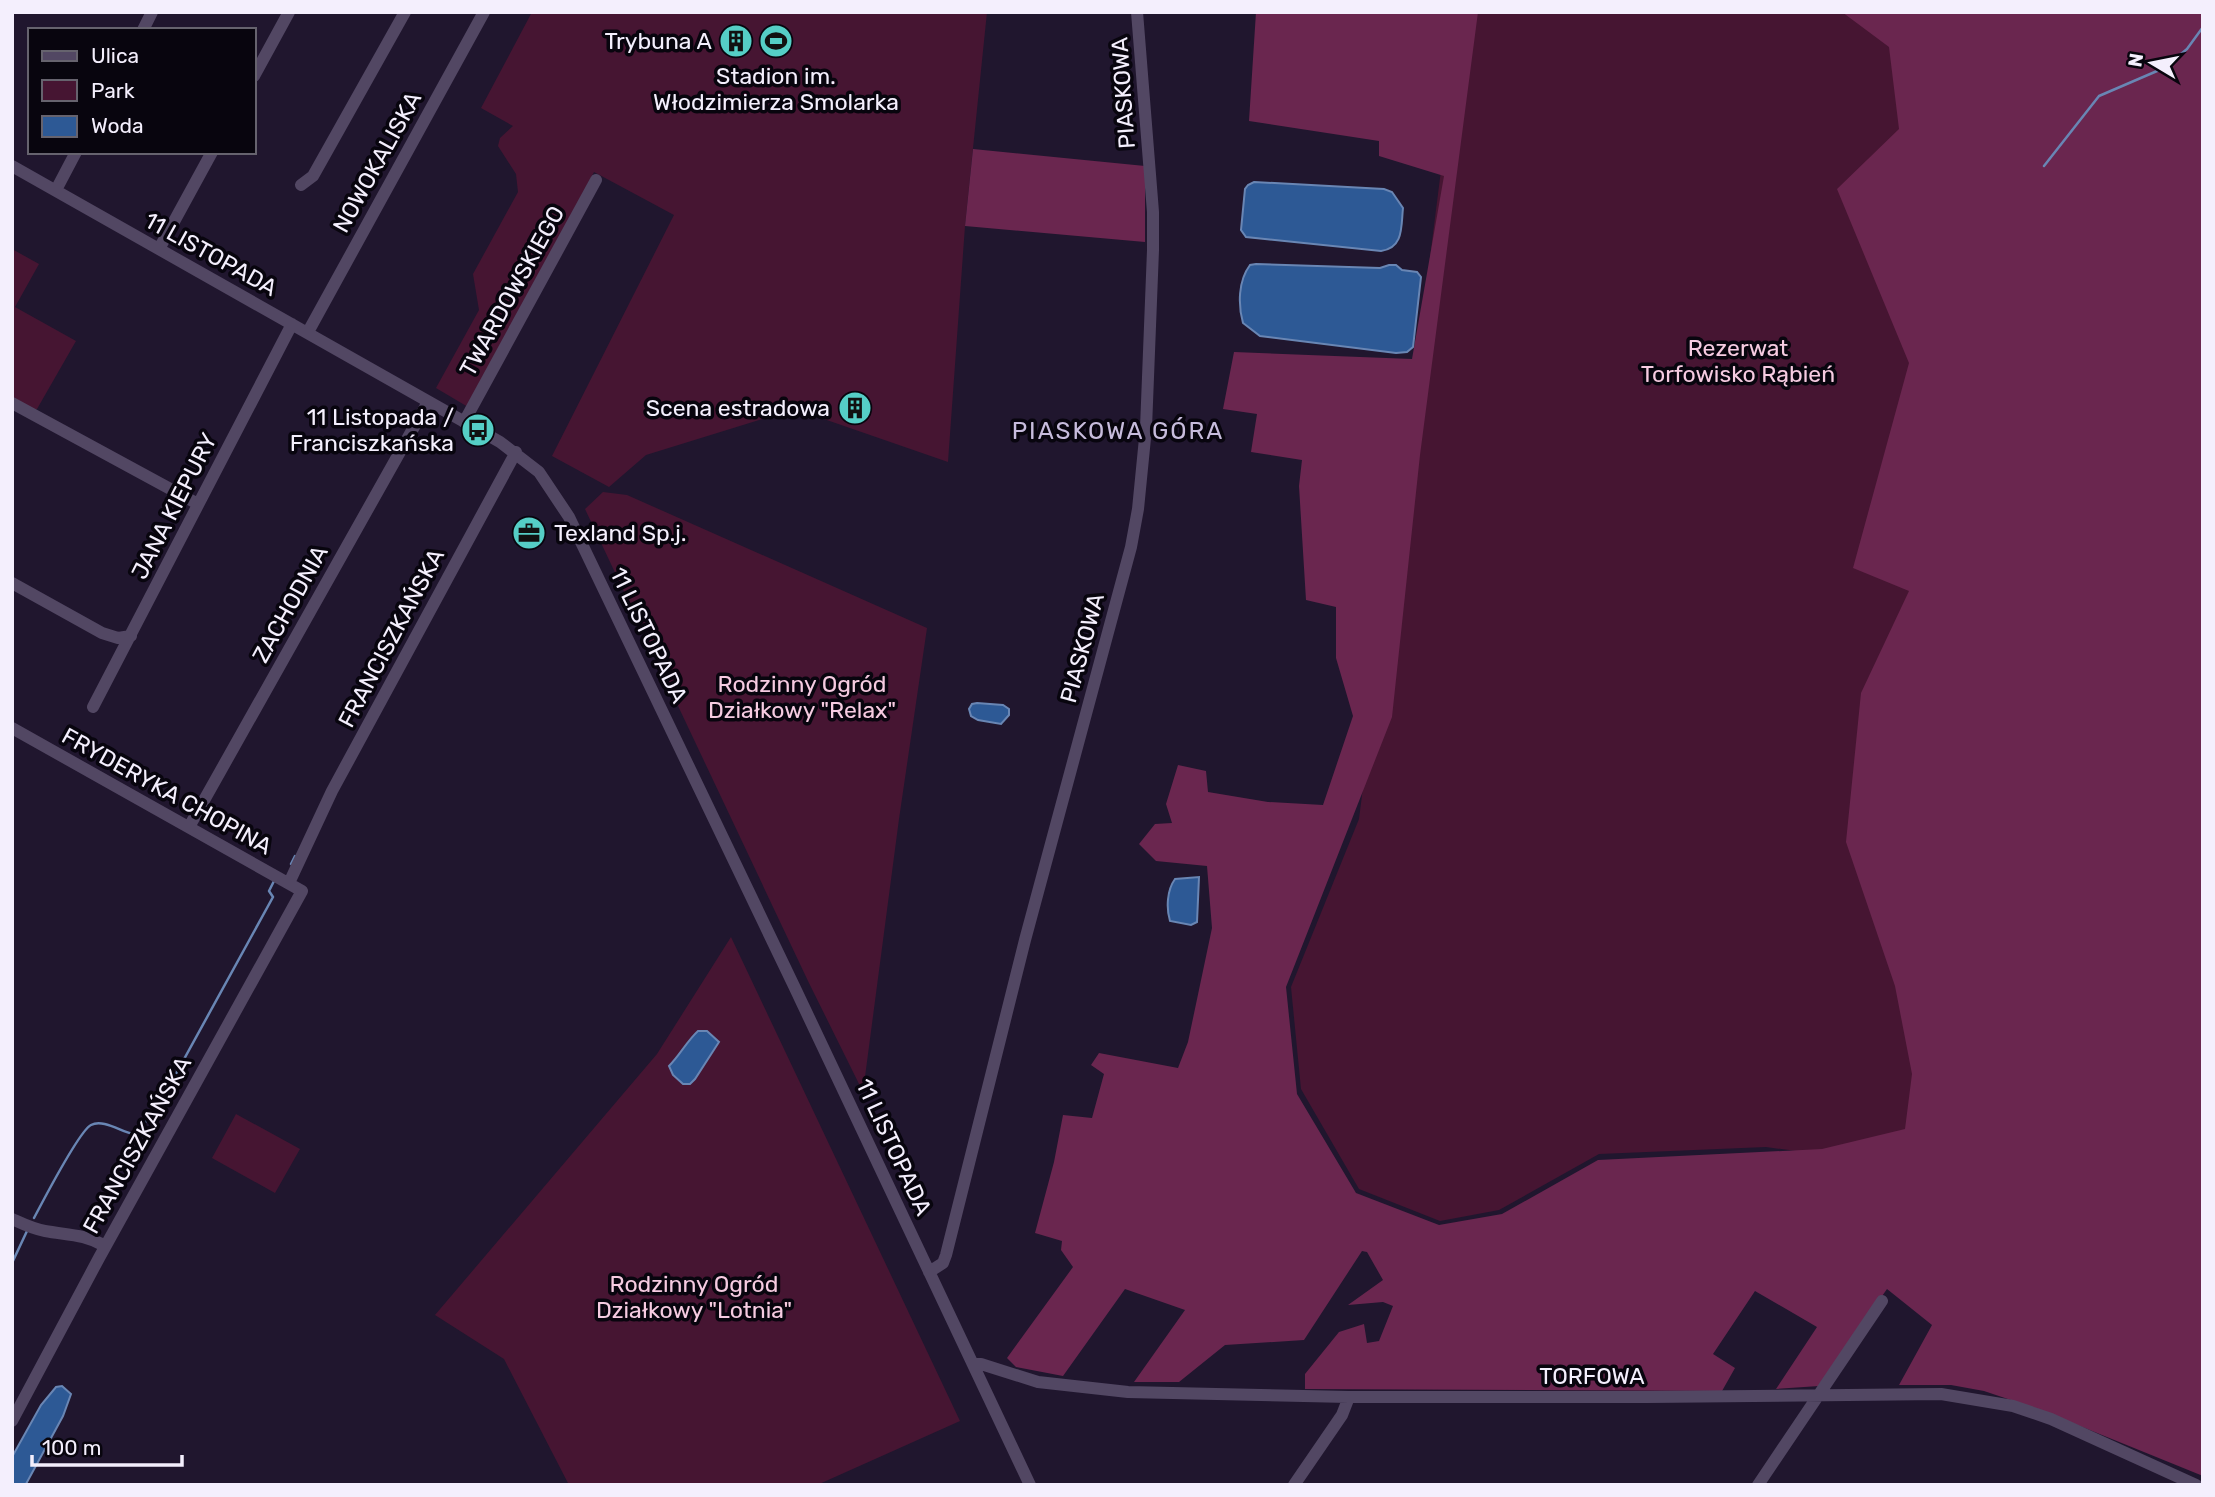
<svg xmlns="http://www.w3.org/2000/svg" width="2215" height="1497" viewBox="0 0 2215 1497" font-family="Rubik,sans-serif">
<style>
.green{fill:#461532}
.forest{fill:#6a264f}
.water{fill:#2d5995;stroke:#6986b4;stroke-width:2}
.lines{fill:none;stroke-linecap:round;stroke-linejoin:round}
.stream{stroke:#6986b4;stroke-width:2.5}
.minor{stroke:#524763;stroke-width:12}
.labels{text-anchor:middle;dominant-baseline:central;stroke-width:7;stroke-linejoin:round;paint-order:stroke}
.poi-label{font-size:23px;fill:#f4effd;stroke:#08050e;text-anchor:end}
.street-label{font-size:23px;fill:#f4effd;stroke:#08050e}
.park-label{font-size:23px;fill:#f6cbe1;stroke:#08050e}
.neighbourhood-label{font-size:24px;letter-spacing:2px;fill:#c7bcdc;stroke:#08050e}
</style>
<rect width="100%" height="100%" fill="#20162e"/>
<path class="green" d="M532 12H987L965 226 948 462 795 409 646 455 609 487 552 456 674 215 594 172 468 407 436 388 479 310 473 274 518 192 516 174 498 146 500 138 513 126 481 108Z
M1461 12H2203L1956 1085 1878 1162 1766 1147 1599 1154 1499 1210 1440 1221 1359 1189 1301 1089 1291 987 1359 819Z
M12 249 39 264 15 307 76 341 37 409H12Z
M603 492 627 495 927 628 899 819 863 1092 808 981 585 509Z
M731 937 960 1421 817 1485H569L504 1359 435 1315 657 1054Z
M236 1114 300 1149 275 1193 212 1158Z"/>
<path class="forest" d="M1256 12H1478L1420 455 1392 717 1286 987 1297 1094 1356 1193 1439 1225 1502 1214 1598 1160 1822 1149 1905 1129 1912 1074 1895 986 1846 842 1861 693 1909 591 1853 568 1909 363 1837 189 1899 129 1889 47 1842 12H2203V1476L2038 1409 1984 1391 1951 1385H1899L1932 1325 1887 1289 1819 1386 1776 1389 1817 1327 1755 1291 1713 1354 1735 1368 1722 1391 1305 1389V1374L1339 1332 1364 1324 1367 1343 1379 1341 1393 1306 1383 1302 1348 1305 1383 1280 1367 1252 1362 1251 1304 1340 1225 1345 1179 1382H1134L1185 1310 1125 1289 1063 1376 1016 1367 1007 1358 1073 1267 1061 1250 1062 1241 1035 1233 1054 1162 1063 1115 1092 1118 1104 1074 1091 1065 1099 1053 1178 1068 1188 1042 1212 928 1207 866 1156 861 1139 844 1155 824 1172 823 1166 804 1178 765 1206 771 1208 792 1268 802 1323 805 1353 716 1336 658V607L1306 600 1299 486 1302 460 1251 452 1257 414 1223 409 1234 352 1412 359 1444 176 1379 156V141L1249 121Z
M973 149 1145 166V242L965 226Z"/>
<path class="water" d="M1254 182 1384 189 1392 192 1403 208C1401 226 1404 248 1381 251L1246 237 1241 230 1245 189 1248 185Z
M1256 264 1380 268 1389 265H1396L1402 270 1417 272 1421 277 1413 347 1407 352 1396 353 1260 336 1243 323C1238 305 1238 281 1250 265Z
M977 703 1003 705 1009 709V715L1001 724 978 720 971 716 969 709 972 704Z
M1199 877 1197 922 1191 925 1170 921C1166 908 1167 890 1175 879Z
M698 1031H707L719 1042 695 1079 690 1084H683L673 1075 669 1066C680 1055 687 1041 698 1031Z
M62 1386 71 1394 63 1416 26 1484 12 1485V1457L41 1405 56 1387Z"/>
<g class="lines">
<path class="stream" d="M2044 166 2099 96 2164 68 2187 49 2203 27
M291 864 295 856
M166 1092 273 897 269 891 274 881
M34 1218C42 1203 79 1131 91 1125 103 1119 120 1131 133 1134L150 1117
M12 1263 27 1231"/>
<path class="minor" d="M143 30 152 12
M254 76 289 12
M12 166 500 442 539 472 569 517 794 986 1030 1485
M301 185 313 176 405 12
M56 190 76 152
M159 249 212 152
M308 332 484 12
M12 403 198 504
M464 422 596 180
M12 583 102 633 118 638 131 636
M93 707 292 324
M12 728 302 891 99 1258 12 1421
M189 827 428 402
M289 883 332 791 516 452
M12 1219C23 1224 33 1229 45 1231 67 1235 85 1234 105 1246
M929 1272 943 1263 946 1255 1025 940 1131 547 1138 509 1146 428 1153 250V212L1137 12
M973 1364H981L1038 1382 1128 1392 1349 1397H1648L1941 1394 2013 1406 2051 1419 2196 1485
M1294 1485 1342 1415 1349 1397
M1758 1485 1882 1301"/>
</g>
<defs>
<symbol id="building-disc" viewBox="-11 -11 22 22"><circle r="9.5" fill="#55cec6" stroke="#08050e"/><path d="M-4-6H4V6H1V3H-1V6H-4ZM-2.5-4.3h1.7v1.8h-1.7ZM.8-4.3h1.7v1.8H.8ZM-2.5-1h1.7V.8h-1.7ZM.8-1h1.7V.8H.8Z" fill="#111"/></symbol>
<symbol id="stadium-disc" viewBox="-11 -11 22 22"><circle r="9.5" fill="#55cec6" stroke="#08050e"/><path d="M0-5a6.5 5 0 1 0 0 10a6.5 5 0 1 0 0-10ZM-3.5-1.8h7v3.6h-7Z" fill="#111"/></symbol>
<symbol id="bus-disc" viewBox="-11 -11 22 22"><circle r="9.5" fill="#55cec6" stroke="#08050e"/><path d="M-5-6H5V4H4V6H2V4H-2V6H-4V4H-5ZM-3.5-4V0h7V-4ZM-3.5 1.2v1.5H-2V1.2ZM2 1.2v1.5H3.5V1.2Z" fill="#111"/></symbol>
<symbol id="office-disc" viewBox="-11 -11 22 22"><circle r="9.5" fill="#55cec6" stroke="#08050e"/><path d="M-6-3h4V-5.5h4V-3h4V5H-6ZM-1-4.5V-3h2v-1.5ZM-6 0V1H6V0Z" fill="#111"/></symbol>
</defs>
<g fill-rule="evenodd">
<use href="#building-disc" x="717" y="22" width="38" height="38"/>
<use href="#stadium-disc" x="757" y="22" width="38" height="38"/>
<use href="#building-disc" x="836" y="389" width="38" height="38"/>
<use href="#bus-disc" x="459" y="411" width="38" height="38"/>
<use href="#office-disc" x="510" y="514" width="38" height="38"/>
</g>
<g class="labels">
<g class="poi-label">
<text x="712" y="41">Trybuna A</text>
<text x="776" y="76" text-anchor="middle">Stadion im.<tspan x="776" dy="26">Włodzimierza Smolarka</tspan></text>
<text x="830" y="408">Scena estradowa</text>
<text x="454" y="417">11 Listopada /<tspan x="454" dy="26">Franciszkańska</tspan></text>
<text x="554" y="533" text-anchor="start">Texland Sp.j.</text>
</g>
<g class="street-label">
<text transform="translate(1123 93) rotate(-94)">PIASKOWA</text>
<text transform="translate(377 162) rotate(-61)">NOWOKALISKA</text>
<text transform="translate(211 254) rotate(29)">11 LISTOPADA</text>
<text transform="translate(512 291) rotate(-61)">TWARDOWSKIEGO</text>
<text transform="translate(174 506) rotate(-63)">JANA KIEPURY</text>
<text transform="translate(290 604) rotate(-61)">ZACHODNIA</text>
<text transform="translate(649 635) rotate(64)">11 LISTOPADA</text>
<text transform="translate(391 638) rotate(-62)">FRANCISZKAŃSKA</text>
<text transform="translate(1082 648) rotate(-75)">PIASKOWA</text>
<text transform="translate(167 791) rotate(29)">FRYDERYKA CHOPINA</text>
<text transform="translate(137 1145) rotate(-61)">FRANCISZKAŃSKA</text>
<text transform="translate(894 1147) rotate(65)">11 LISTOPADA</text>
<text x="1592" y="1376">TORFOWA</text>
</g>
<g class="park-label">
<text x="1738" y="348">Rezerwat<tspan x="1738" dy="26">Torfowisko Rąbień</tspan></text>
<text x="802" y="684">Rodzinny Ogród<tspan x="802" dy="26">Działkowy "Relax"</tspan></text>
<text x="694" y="1284">Rodzinny Ogród<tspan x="694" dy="26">Działkowy "Lotnia"</tspan></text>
</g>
<g class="neighbourhood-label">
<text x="1118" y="431">PIASKOWA GÓRA</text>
</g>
</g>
<rect width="2215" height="1497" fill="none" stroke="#f4effd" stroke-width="28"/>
<rect x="28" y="28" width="228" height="126" fill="#08050e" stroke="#66636e" stroke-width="2"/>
<rect x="42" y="51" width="35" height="10" fill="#524763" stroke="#66636e" stroke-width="2"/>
<text x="91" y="63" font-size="21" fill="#f4effd">Ulica</text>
<rect x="42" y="80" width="35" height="21" fill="#461532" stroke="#66636e" stroke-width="2"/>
<text x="91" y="98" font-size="21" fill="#f4effd">Park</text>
<rect x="42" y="116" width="35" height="21" fill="#2d5995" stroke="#66636e" stroke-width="2"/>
<text x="91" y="133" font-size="21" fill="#f4effd">Woda</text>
<g transform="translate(2152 63) rotate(280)" stroke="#08050e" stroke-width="5" paint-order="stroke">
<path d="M0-5L12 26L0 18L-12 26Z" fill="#f4effd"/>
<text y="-10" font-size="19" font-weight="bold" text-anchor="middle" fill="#f4effd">N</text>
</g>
<path d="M32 1455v10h150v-10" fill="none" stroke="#f4effd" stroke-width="3.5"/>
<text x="42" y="1455" font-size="21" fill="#f4effd" stroke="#08050e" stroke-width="5" paint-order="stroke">100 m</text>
</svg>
